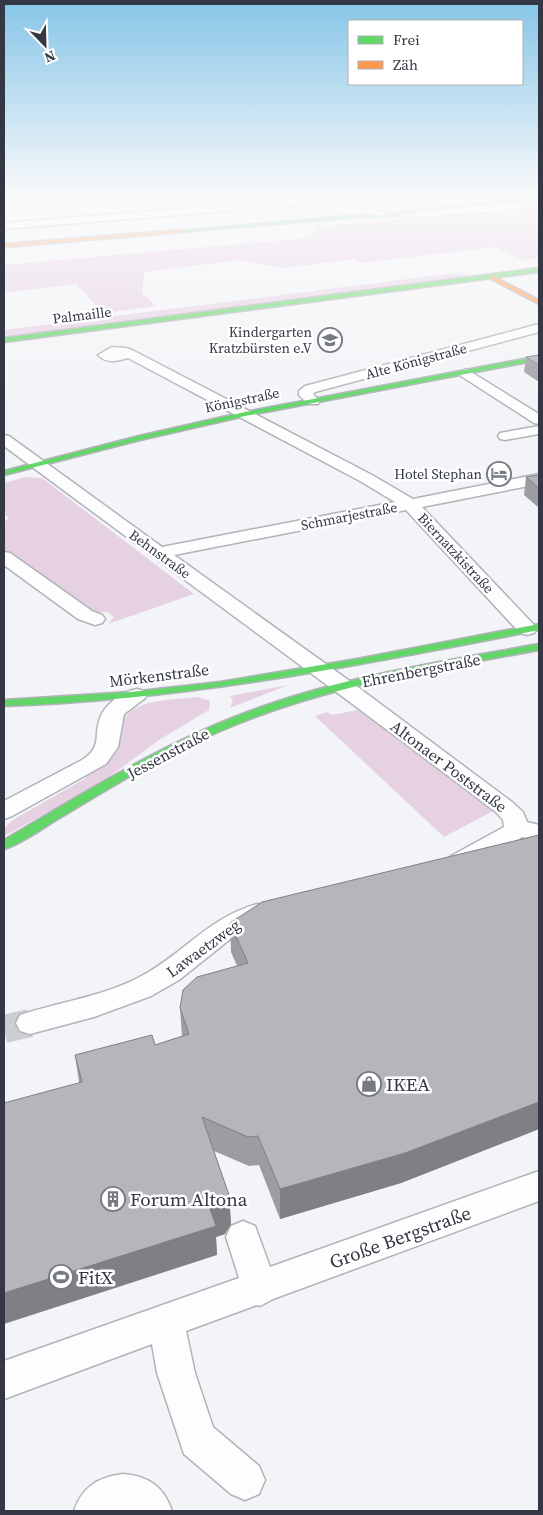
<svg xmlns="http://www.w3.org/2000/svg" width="543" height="1515" viewBox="0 0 543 1515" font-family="'Source Serif 4',serif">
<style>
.green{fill:#e6d1e3}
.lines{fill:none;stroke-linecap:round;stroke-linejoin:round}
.street-tunnel{stroke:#cdced3;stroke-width:28;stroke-dasharray:28 14;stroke-linecap:butt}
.street-casing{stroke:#b0b3b9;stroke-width:3}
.fast-casing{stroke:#b0b3b9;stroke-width:3}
.slow-casing{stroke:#b0b3b9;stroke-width:3}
.street{fill:#fdfdfe;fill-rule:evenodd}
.fast{fill:#63d668;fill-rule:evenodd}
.slow{fill:#ff974d;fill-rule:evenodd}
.wall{fill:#9d9ca2}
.shaded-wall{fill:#7f7f84}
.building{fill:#b6b5bc;stroke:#7f7f84}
.labels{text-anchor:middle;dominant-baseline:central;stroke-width:5;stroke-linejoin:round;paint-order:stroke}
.far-street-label{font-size:14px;fill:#333844;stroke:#fff}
.far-poi-label{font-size:14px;fill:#333844;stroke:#fff;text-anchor:end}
.street-label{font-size:16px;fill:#333844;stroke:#fff}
.near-poi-label{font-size:19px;fill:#333844;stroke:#fff;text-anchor:start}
.near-street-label{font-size:19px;fill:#333844;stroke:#fff}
</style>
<rect width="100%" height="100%" fill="#f3f4f7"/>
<path class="green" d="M539 207V258L523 260 496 247 360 263 354 259 284 268 240 260 144 272 142 293 156 306 103 313 76 284 4 293V265L306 238 317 231 314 227Z
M447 274H471L427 285 4 338V330Z
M26 477 42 478 194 594 108 624 114 617 107 612H89L4 552V522L9 518 4 514V483Z
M288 685 230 708 233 701 230 696Z
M197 697 210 701 209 710 159 740 98 785 4 836V829L11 821 86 778 82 774C91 767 109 757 116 748 122 740 119 727 124 719 137 698 175 700 197 697Z
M358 710 495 810 444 837 315 716 327 712 332 715Z"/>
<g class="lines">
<path class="street-tunnel" d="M4 1029 30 1023"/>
<defs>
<path id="street" d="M340 196 361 200 388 216 386 218H380L355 204 340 202 4 229V223Z
M539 202V208L423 217H404L399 214 404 211Z
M539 324V332L315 392 313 394 320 401 318 404H308L299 395V391L305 386Z
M112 347 126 348 134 351 372 475 413 499 539 474V484L422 507 534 625 537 629 534 633 527 635 520 633 406 510 174 555 351 682 512 802 523 812 527 822 539 825V841L522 837C507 849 471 874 451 868L447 862 451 856 504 827 503 820 496 812C333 688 168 568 4 446V435L9 436 162 547 395 502 360 481 128 358C117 361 107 364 98 355Z
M466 369 539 414V424L534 423 461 376 459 373Z
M539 426V434L505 440 500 439 498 436 500 433Z
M4 552 10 553 92 611 102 615 105 619 102 623 95 625 78 619 4 565Z
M137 689 144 691 147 695 144 699 124 714 118 747 106 764 12 816 4 819V801L82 760C103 746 93 737 100 718 106 703 122 692 137 689Z
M257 904 266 906 270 913 266 920 239 932 179 980 151 996 94 1017 30 1034 20 1031 16 1023 20 1015C62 1001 108 996 147 973 188 949 209 918 257 904Z
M539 1171V1201L273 1299 260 1306 257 1305 186 1331 195 1373 213 1427 259 1466 265 1480 259 1494 245 1500 231 1494 184 1454 157 1373 152 1344 4 1399V1361L239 1278 226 1237 231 1226 243 1221 255 1226 270 1267Z
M123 1474C149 1476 164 1487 172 1511H74C82 1487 98 1477 123 1474Z"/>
<path id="fast" d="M539 196V198L383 217H359L181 232 179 231 359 215H383Z
M539 268V272L4 342V338Z
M539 356V360L245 416 140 440 4 475V471L139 436 245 412Z
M539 624V630C360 665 187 700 4 706V700L131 692 220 682 357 659Z
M539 644V650C419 672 307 689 196 742 150 763 106 790 63 816 47 825 20 845 4 849V840C82 794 160 745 245 713 339 677 440 662 539 644Z"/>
<path id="slow" d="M181 230 183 232 4 247V244Z
M491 275 539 300V304L489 278Z"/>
</defs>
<use href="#street" class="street-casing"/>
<use href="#fast" class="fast-casing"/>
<use href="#slow" class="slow-casing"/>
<use href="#street" class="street"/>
<use href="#fast" class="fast"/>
<use href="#slow" class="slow"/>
</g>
<path class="wall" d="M539 355V382L524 372 526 357Z
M539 475V508L524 495 526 477Z
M539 835V1129L401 1183 280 1219 259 1165 249 1166 214 1151 229 1195 231 1224 225 1234 216 1237 217 1255 79 1082 75 1055 155 1045 182 1036 180 1008 237 966 231 952 230 923Z"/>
<path class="shaded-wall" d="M539 1102V1129L401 1183 280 1219V1189Z
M229 1195 231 1224 225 1234 216 1237 217 1255 4 1324V1293L210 1209Z"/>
<path class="building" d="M539 355V365L526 357Z
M539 475V488L526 477Z
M539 835V1102L405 1153 280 1189 258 1136 248 1137 202 1117 229 1195 224 1204 210 1209 216 1226 4 1293V1103L82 1082 75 1055 152 1035 155 1045 189 1034 180 1008 183 990 197 977 248 963 230 923 262 902Z"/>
<linearGradient id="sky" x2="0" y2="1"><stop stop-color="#86c5e7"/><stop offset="0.48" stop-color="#fafafb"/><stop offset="1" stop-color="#fafafb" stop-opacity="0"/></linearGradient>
<rect width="543" height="408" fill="url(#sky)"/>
<defs>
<symbol id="school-ring" viewBox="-11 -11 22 22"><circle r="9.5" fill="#fff" stroke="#767a83" stroke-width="1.5"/><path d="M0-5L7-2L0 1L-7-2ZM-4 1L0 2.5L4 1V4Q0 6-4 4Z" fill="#767a83"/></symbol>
<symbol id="hotel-ring" viewBox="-11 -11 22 22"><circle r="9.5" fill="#fff" stroke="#767a83" stroke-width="1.5"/><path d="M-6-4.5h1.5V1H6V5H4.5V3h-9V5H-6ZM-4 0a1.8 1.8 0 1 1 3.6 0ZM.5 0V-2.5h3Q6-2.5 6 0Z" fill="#767a83"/></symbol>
<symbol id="shop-ring" viewBox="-11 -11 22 22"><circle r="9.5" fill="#fff" stroke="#767a83" stroke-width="1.5"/><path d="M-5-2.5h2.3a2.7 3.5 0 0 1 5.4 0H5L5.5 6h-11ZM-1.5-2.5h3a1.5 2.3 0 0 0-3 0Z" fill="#767a83"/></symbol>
<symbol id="building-ring" viewBox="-11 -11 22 22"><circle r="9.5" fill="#fff" stroke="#767a83" stroke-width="1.5"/><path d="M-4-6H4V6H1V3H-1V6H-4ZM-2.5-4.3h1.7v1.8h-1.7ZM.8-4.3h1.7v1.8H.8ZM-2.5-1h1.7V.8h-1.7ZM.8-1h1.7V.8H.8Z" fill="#767a83"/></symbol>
<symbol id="stadium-ring" viewBox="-11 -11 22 22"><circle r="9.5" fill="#fff" stroke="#767a83" stroke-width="1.5"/><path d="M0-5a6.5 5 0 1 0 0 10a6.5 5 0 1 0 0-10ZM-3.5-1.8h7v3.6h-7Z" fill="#767a83"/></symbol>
</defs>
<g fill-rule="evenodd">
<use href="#school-ring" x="316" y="326" width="28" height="28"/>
<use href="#hotel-ring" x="485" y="460" width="28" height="28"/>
<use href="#shop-ring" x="355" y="1070" width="28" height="28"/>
<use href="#building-ring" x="99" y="1185" width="28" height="28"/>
<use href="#stadium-ring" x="47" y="1263" width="28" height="28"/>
</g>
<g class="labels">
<g class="far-street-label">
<text transform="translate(82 315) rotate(-7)">Palmaille</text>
<text transform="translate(416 361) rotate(-15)">Alte Königstraße</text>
<text transform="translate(242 400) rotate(-12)">Königstraße</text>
<text transform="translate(349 516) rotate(-11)">Schmarjestraße</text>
<text transform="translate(456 553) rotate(47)">Biernatzkistraße</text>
<text transform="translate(160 554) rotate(36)">Behnstraße</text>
</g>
<g class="far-poi-label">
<text x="312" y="332">Kindergarten<tspan x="312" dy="16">Kratzbürsten e.V</tspan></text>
<text x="482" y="474">Hotel Stephan</text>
</g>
<g class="street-label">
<text transform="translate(421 670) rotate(-11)">Ehrenbergstraße</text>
<text transform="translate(159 675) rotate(-7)">Mörkenstraße</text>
<text transform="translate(168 753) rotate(-28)">Jessenstraße</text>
<text transform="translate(449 766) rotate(37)">Altonaer Poststraße</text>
<text transform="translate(203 948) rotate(-36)">Lawaetzweg</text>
</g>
<g class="near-poi-label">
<text x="386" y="1084">IKEA</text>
<text x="130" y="1199">Forum Altona</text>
<text x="78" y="1277">FitX</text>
</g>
<g class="near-street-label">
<text transform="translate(400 1237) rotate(-20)">Große Bergstraße</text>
</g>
</g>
<rect width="543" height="1515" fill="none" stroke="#333844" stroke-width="10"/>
<rect x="348" y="20" width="175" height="65" fill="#ffffff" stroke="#adafb4"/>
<rect x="358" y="36" width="25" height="8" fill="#63d668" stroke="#adafb4"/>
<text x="393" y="45" font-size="15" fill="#333844">Frei</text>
<rect x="358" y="61" width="25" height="8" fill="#ff974d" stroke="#adafb4"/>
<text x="393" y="70" font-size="15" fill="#333844">Zäh</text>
<g transform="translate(45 45) rotate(157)" stroke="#ffffff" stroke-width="4" paint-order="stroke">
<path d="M0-4L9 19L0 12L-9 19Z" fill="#333844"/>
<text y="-8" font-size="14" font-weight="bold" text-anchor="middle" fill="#333844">N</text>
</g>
</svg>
